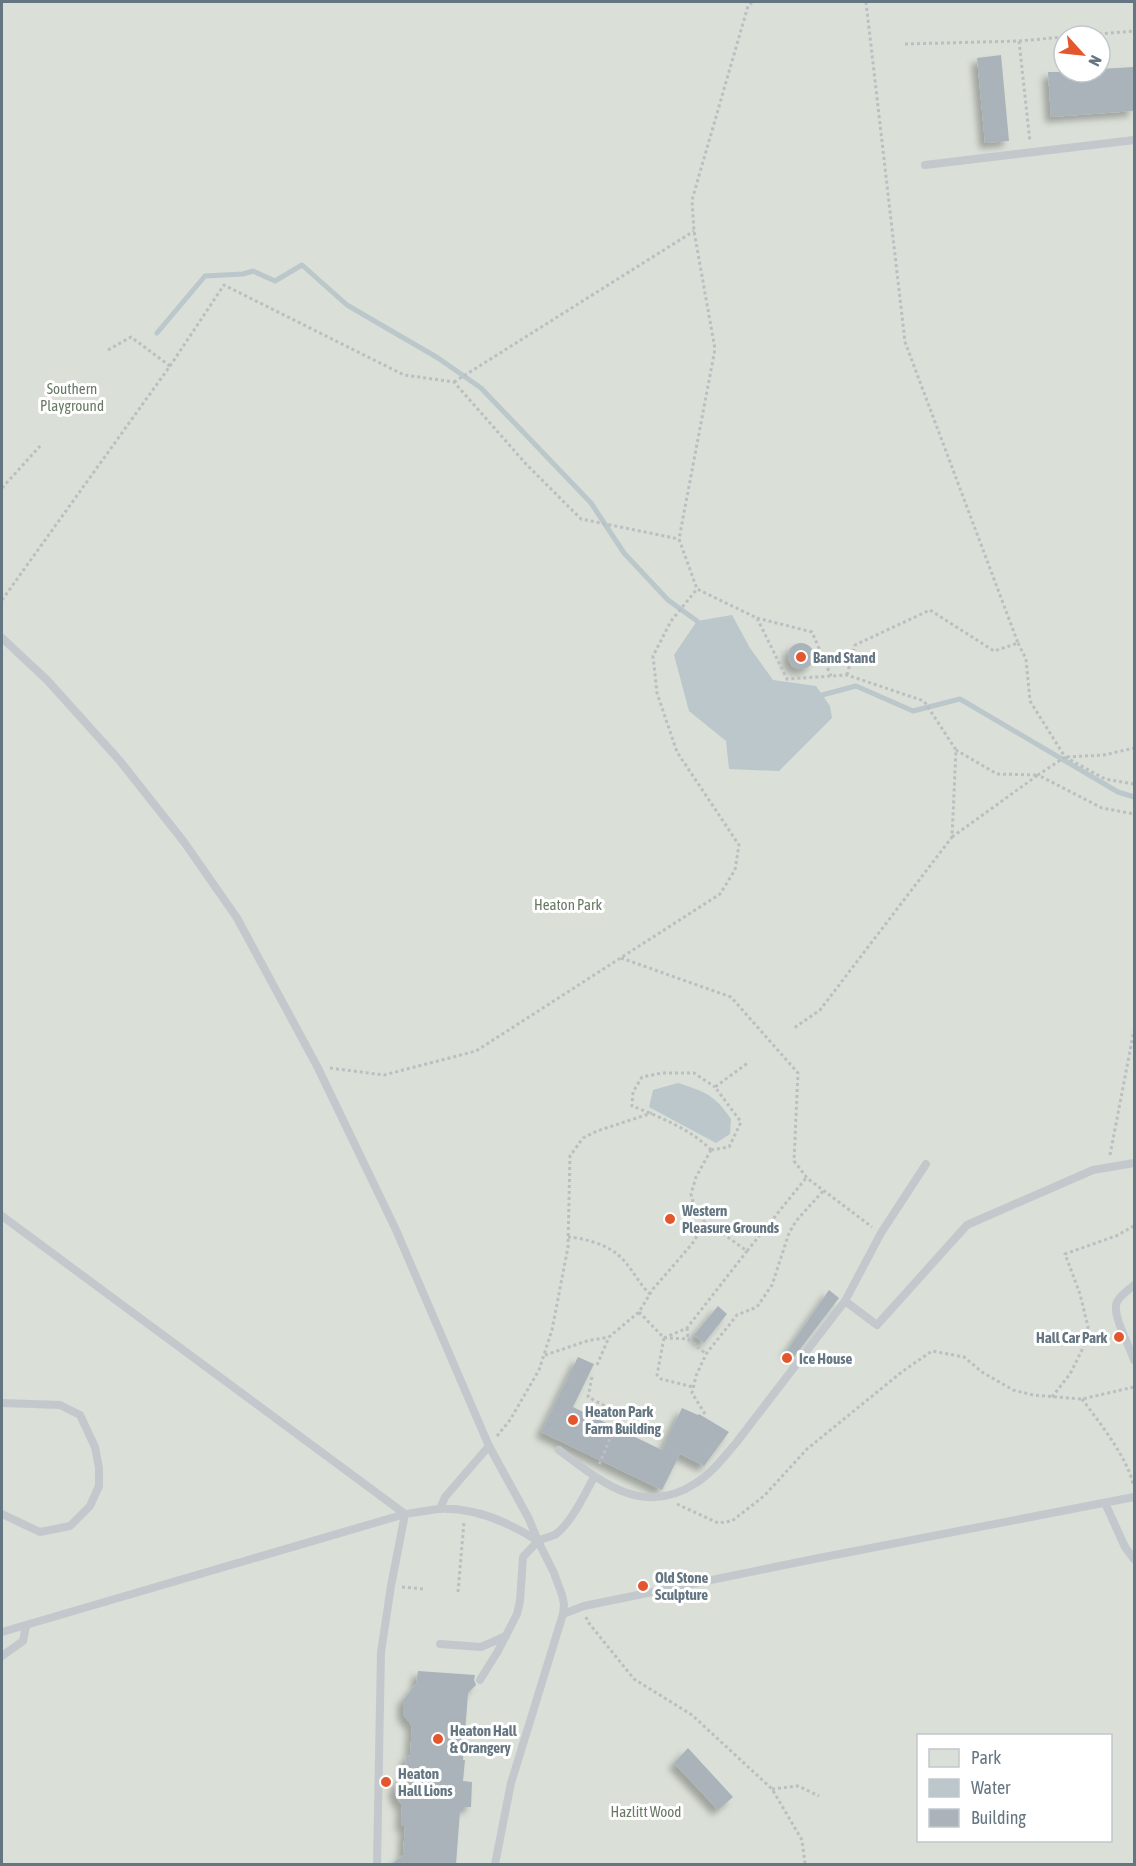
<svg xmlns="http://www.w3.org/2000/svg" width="1136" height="1866" viewBox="0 0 1136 1866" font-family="'Asap Condensed',sans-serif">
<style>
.green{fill:#dadfd7;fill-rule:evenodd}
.water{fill:#bbc7cb}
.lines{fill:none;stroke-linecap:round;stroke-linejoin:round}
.stream{stroke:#bbc7cb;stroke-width:5}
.building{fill:#aab3b9;filter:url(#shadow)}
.path{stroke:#bbbfc2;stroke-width:3;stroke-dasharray:3 3;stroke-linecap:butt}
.service{stroke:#c3c8cc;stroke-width:8}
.poi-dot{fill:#e4572e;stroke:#fff;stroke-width:2}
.labels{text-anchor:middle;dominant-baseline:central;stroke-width:6;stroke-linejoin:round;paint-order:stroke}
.park-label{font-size:15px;fill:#687a64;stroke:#fff}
.poi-label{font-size:15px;font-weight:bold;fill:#657683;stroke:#fff;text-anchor:start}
</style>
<defs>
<filter id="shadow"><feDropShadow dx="-5.5" dy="5.5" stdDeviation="3" flood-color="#0004"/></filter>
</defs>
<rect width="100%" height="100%" fill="#fafaf8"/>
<path class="green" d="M2 2H1134V1864H2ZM1064 36H1100V72H1064ZM918 1736H1110V1840H918Z"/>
<path class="water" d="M732 615 750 648 773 680 816 686 830 706 832 718 779 771 729 769 726 741 689 711 674 655 697 621Z
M678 1083C705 1092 714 1094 731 1119L730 1134 716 1143 649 1107 653 1090Z"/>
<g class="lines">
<path class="stream" d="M157 333 205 276 243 274 253 271 275 281 302 265 347 305 438 358 481 388 591 503 624 553 668 600 697 621
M822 695 856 686 913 711 960 699 1118 792 1134 797"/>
</g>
<path class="building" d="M1001 55 1009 141 985 143 977 58Z
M1134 67V111L1051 117 1048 72H1100V69Z
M788 656a13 13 0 1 1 26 0a13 13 0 1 1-26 0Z
M829 1290 839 1298 794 1357 786 1352Z
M718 1306 727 1314 704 1343 694 1335Z
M578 1357 594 1364 573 1407 662 1450 682 1408 698 1415 699 1414 729 1432 704 1466 680 1454 662 1490 541 1432Z
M418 1671 475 1675 474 1680 476 1685 468 1693 463 1760H465L463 1781 472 1782 471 1807H463V1811H460L456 1864H392L403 1855 405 1826H401L402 1805 397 1799 394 1790 397 1782 405 1775 406 1755 410 1756 412 1726 403 1714V1700L416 1684Z
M688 1748 733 1797 718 1810 674 1763Z"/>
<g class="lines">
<path class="path" d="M752 2 748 6 692 200 694 231 715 349 679 539 697 589 757 618 787 679 847 675 924 701 956 750 952 837 820 1010 794 1028
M1075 36 1134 31
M1019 41 1030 142
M905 44 1019 41 1064 37
M108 350 131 337 170 366
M454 382 694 231
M2 488 40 446
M2 600 170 366 224 285 404 375 454 382 526 464 581 519 679 539
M757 618 812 632 831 676
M1018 643 1026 659 1030 701 1065 757 1038 775 1102 808 1134 814
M847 675 855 645 930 610 994 651 1018 643 905 342 866 2
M1065 757 1105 779 1134 784
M1067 757 1104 755 1134 748
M952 837 1038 775 997 774 956 750
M621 958 731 997 798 1073 794 1161 807 1178 872 1227
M330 1068 384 1075 476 1051 720 894 735 870 739 845 677 752 657 693 653 656 671 621 697 589
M711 1150 696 1177 691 1194 694 1206 705 1223 715 1228 747 1251 806 1178
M711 1150C692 1130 658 1116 632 1106L633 1092 642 1077 662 1073H694L715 1087
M711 1150 729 1147 741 1122 715 1087 749 1062
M1110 1155 1134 1030
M568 1237C583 1238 605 1244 617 1254 630 1264 638 1283 650 1294
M639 1312 664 1338 688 1339 706 1354
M687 1328 688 1339
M664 1338 687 1328 747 1251
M664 1338 657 1375 661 1379 693 1387
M545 1355 587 1341 609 1337
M597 1365 609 1337 639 1312 653 1289 692 1244 705 1223
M592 1377 588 1397 620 1414 599 1465
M1052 1397 1070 1374 1083 1348 1088 1327 1080 1294 1065 1254 1116 1236 1134 1226
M1082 1399C1099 1422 1127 1457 1133 1484
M705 1414 692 1393 696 1376 706 1354 737 1315 757 1307 772 1285 789 1233 796 1221 824 1190
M497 1436 510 1420 539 1370 552 1330 568 1247 570 1156 583 1138 597 1131 652 1113
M677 1504 718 1523 732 1521 764 1496 807 1449 903 1371 932 1351 964 1357 982 1372 1013 1390 1033 1395 1082 1399 1134 1387
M402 1587 424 1589
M458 1592 464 1522
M586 1617 588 1622 634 1679 692 1715 772 1789 802 1840 805 1864
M772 1789 798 1786 819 1796"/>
<path class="service" d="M925 165 1134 140
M2 638 47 680 120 761 184 842 237 918 317 1066 396 1230 489 1446 529 1519 538 1541 554 1573 562 1595 564 1604 563 1614 511 1783 495 1864
M926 1164 881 1233 845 1301 877 1325 967 1225 1093 1170 1134 1163
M2 1216 405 1514 2 1632
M1134 1285C1129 1290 1120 1295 1117 1302 1111 1314 1130 1346 1134 1360
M2 1403 60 1405 80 1415 95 1447 99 1468V1486L90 1506 70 1526 40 1532 2 1514
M559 1450C601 1482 643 1518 696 1483 712 1473 724 1457 736 1443L845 1301
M1105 1503 1125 1547 1134 1559
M440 1509 445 1497 489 1446
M563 1614 584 1606 814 1559 1134 1497
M440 1644 481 1647 506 1636
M2 1656 23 1641 26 1626
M480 1680 498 1651 517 1614 520 1601 523 1557 538 1541
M377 1864 381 1652 391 1586 405 1514C416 1513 427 1510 439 1509 475 1507 508 1522 538 1541 543 1538 551 1537 556 1534 571 1523 585 1494 594 1477"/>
</g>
<g class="poi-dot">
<circle cx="801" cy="657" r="6"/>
<circle cx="670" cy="1219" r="6"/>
<circle cx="1119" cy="1337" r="6"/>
<circle cx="787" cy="1358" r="6"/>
<circle cx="573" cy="1420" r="6"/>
<circle cx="643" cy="1586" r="6"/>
<circle cx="438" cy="1739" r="6"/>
<circle cx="386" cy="1782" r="6"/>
</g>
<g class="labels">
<g class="park-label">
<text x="72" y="388">Southern<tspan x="72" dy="17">Playground</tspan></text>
<text x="568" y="904">Heaton Park</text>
<text x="646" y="1811">Hazlitt Wood</text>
</g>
<g class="poi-label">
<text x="813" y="657">Band Stand</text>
<text x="682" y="1210">Western<tspan x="682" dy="17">Pleasure Grounds</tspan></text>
<text x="1107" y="1337" text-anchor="end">Hall Car Park</text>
<text x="799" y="1358">Ice House</text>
<text x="585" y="1411">Heaton Park<tspan x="585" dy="17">Farm Building</tspan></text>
<text x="655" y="1577">Old Stone<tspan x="655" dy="17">Sculpture</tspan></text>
<text x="450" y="1730">Heaton Hall<tspan x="450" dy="17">&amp; Orangery</tspan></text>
<text x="398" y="1773">Heaton<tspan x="398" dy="17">Hall Lions</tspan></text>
</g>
</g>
<rect width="1136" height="1866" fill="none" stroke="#657683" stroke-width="6"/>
<rect x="917" y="1734" width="195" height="108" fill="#ffffff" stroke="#c1c8cd" stroke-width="1.5"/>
<rect x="929" y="1749" width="30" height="18" fill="#dadfd7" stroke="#c1c8cd" stroke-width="1.5"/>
<text x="971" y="1764" font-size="18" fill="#657683">Park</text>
<rect x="929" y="1779" width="30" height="18" fill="#bbc7cb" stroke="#c1c8cd" stroke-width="1.5"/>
<text x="971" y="1794" font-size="18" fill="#657683">Water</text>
<rect x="929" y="1809" width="30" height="18" fill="#aab3b9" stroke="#c1c8cd" stroke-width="1.5"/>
<text x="971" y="1824" font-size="18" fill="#657683">Building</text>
<g transform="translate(1082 54) rotate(117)"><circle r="28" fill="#ffffff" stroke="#c1c8cd" stroke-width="1.5"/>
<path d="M0-4.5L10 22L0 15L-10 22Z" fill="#e4572e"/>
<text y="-9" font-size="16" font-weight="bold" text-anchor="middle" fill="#657683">N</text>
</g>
</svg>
